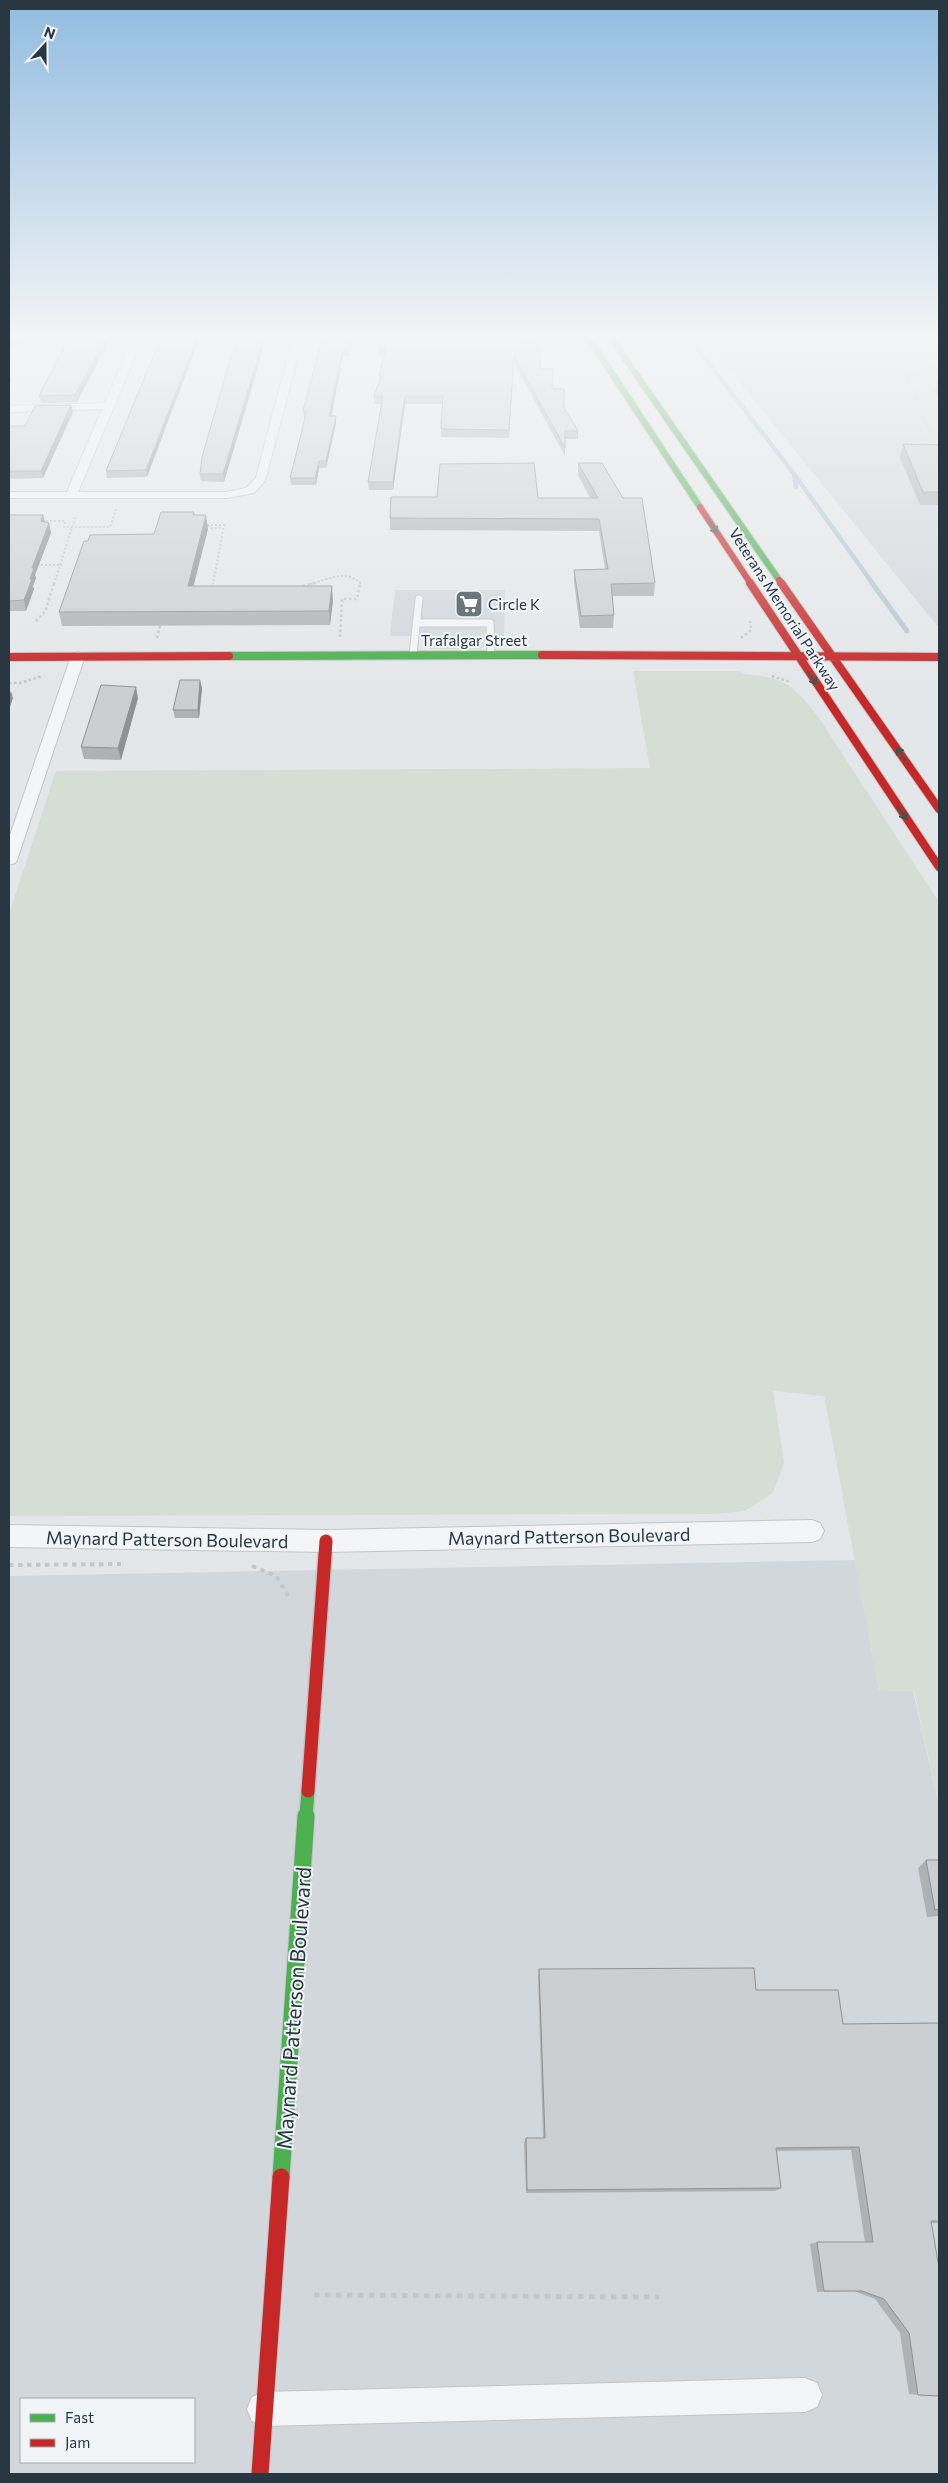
<svg xmlns="http://www.w3.org/2000/svg" width="948" height="2483" viewBox="0 0 948 2483" font-family="Commissioner,sans-serif">
<style>
.built{fill:#d2d7dc;fill-rule:evenodd}
.green{fill:#d6ddd4}
.lines{fill:none;stroke-linecap:round;stroke-linejoin:round}
.stream-far1{stroke:#b2c8d4;stroke-width:4.5}
.stream{stroke:#b2c8d4;stroke-width:5}
.lane-casing{stroke:#c2c5c7;stroke-width:9}
.street-casing{stroke:#c2c5c7;stroke-width:2}
.fast-far3-casing{stroke:#c2c5c7;stroke-width:8}
.fast-far2-casing{stroke:#c2c5c7;stroke-width:10}
.fast-far1-casing{stroke:#c2c5c7;stroke-width:16}
.fast-casing{stroke:#c2c5c7;stroke-width:19}
.jam-far3-casing{stroke:#c2c5c7;stroke-width:8}
.jam-far2-casing{stroke:#c2c5c7;stroke-width:10}
.jam-far1-casing{stroke:#c2c5c7;stroke-width:16}
.jam-casing{stroke:#c2c5c7;stroke-width:19}
.path-far3{stroke:#c3c7c9;stroke-width:2;stroke-dasharray:2 2;stroke-linecap:butt}
.path-far2{stroke:#c3c7c9;stroke-width:2.5;stroke-dasharray:2.5 2.5;stroke-linecap:butt}
.path-far1{stroke:#c3c7c9;stroke-width:4;stroke-dasharray:4.5 4.5;stroke-linecap:butt}
.path{stroke:#c3c7c9;stroke-width:5;stroke-dasharray:5.5 5.5;stroke-linecap:butt}
.lane{stroke:#f3f5f6;stroke-width:7}
.street{fill:#f3f5f6;fill-rule:evenodd}
.fast-far3{stroke:#4caf50;stroke-width:6}
.fast-far2{stroke:#4caf50;stroke-width:8}
.fast-far1{stroke:#4caf50;stroke-width:13}
.fast{stroke:#4caf50;stroke-width:17}
.jam-far3{stroke:#c62828;stroke-width:6}
.jam-far2{stroke:#c62828;stroke-width:8}
.jam-far1{stroke:#c62828;stroke-width:13}
.jam{stroke:#c62828;stroke-width:17}
.wall{fill:#afb2b4}
.shaded-wall{fill:#8f9192}
.building{fill:#cccfd1;stroke:#8f9192}
.oneway{stroke:#345b47}
.labels{text-anchor:middle;dominant-baseline:central;stroke-width:4;stroke-linejoin:round;paint-order:stroke}
.far-poi-label{font-size:15px;fill:#293743;stroke:#f2f5f8;text-anchor:start}
.far-street-label{font-size:15px;fill:#293743;stroke:#f2f5f8}
.street-label{font-size:18px;fill:#293743;stroke:#f2f5f8}
.near-street-label{font-size:21px;fill:#293743;stroke:#f2f5f8}
</style>
<rect width="100%" height="100%" fill="#e4e7e9"/>
<path class="built" d="M706 340H939V628L727 367Z
M395 590H505L504 636H390Z
M855 1560 879 1690 913 1691 939 1806V2474H9V1576ZM21 2399H194V2462H21Z"/>
<path class="green" d="M428 630H482L485 631V646L481 649H430L426 646Z
M633 671H739L742 674C783 677 792 683 817 715L939 902V1806L914 1691 879 1690 824 1396 773 1391 784 1462 773 1493 745 1511 716 1514 9 1516V914L56 771 650 768Z"/>
<g class="lines">
<path class="stream-far1" d="M691 340 794 474 796 487
M794 474 873 584"/>
<path class="stream" d="M872 583 907 631"/>
<defs>
<path id="lane" d="M416 623H490L491 655
M413 655 419 599"/>
<path id="street" d="M132 340H142L78 492H227L246 488 256 478 292 340H302L265 481 254 493 227 498H9V492H67L102 409 9 412V406L105 403Z
M78 652 85 656 17 860 15 863 9 865V838L71 656Z
M812 1520 820 1523 824 1531 820 1539 812 1542 326 1552 9 1547V1525L326 1530Z
M805 2378 817 2383 822 2395 817 2407 805 2412 264 2426 252 2421 247 2409 252 2397 264 2392Z"/>
<path id="fast-far3" d="M590 340 700 507
M613 341 779 580"/>
<path id="fast-far2" d="M229 656 542 655"/>
<path id="fast-far1" d="M306 1817 308 1791"/>
<path id="fast" d="M281 2177 306 1816"/>
<path id="jam-far3" d="M700 507 751 584
M779 580 782 584"/>
<path id="jam-far2" d="M750 583 939 867
M781 583 939 809
M542 655 939 657
M9 657 229 656"/>
<path id="jam-far1" d="M308 1791 326 1541"/>
<path id="jam" d="M260 2474 281 2177"/>
</defs>
<use href="#lane" class="lane-casing"/>
<use href="#street" class="street-casing"/>
<use href="#fast-far3" class="fast-far3-casing"/>
<use href="#fast-far2" class="fast-far2-casing"/>
<use href="#fast-far1" class="fast-far1-casing"/>
<use href="#fast" class="fast-casing"/>
<use href="#jam-far3" class="jam-far3-casing"/>
<use href="#jam-far2" class="jam-far2-casing"/>
<use href="#jam-far1" class="jam-far1-casing"/>
<use href="#jam" class="jam-casing"/>
<path class="path-far3" d="M930 433 907 377 939 366
M42 521H65L64 527H110L116 509
M203 525H224L213 584
M208 525 211 528H223
M37 565H62
M54 584 76 515
M310 584C328 579 347 569 361 584"/>
<path class="path-far2" d="M298 587 315 583
M212 588 213 583
M36 621 45 612 54 583
M340 637 342 599H357L360 583
M157 638 160 626
M741 638 751 630 750 621
M772 676 790 682
M9 683H20L42 676"/>
<path class="path-far1" d="M9 1565 121 1564
M252 1566 276 1576 291 1600"/>
<path class="path" d="M314 2295 659 2297"/>
<use href="#lane" class="lane"/>
<use href="#street" class="street"/>
<use href="#fast-far3" class="fast-far3"/>
<use href="#fast-far2" class="fast-far2"/>
<use href="#fast-far1" class="fast-far1"/>
<use href="#fast" class="fast"/>
<use href="#jam-far3" class="jam-far3"/>
<use href="#jam-far2" class="jam-far2"/>
<use href="#jam-far1" class="jam-far1"/>
<use href="#jam" class="jam"/>
</g>
<path class="wall" d="M68 340H110L77 402 41 403 39 396Z
M160 340 147 477 107 478 106 471Z
M240 340H266L224 482 201 481 200 474Z
M322 340H352L350 356H343L331 416 336 423 326 468H319L316 485H291L290 478 305 418 304 417 303 411Z
M528 342 540 369 552 387 578 431V439H565V456L514 363 509 438 441 437 443 404H405L393 490H369L368 482 382 404H374V396L379 382V376L384 356H379L378 349Z
M939 377V397L935 390Z
M71 405 73 412 43 478 9 479V426H25Z
M903 444 939 445V505H920L900 458Z
M578 463 655 583 654 596H612L614 615 613 628H580L574 582V570L605 569 599 531 390 530V518L538 498H590L578 475Z
M194 512 195 515 208 529 193 586 333 600 330 625 62 626 59 612 154 534Z
M9 515 49 523 51 533 35 575 36 578 33 586 34 589 26 611H9Z
M202 688 199 718H175L173 710Z
M138 698 121 760 84 759 81 747Z
M926 1860H939V1916L927 1917 918 1868Z
M539 1969 756 1990 843 2024 939 2023V2223H931L918 2395 909 2394 900 2333 875 2299 854 2291 817 2292 810 2244 817 2242H865L851 2150 776 2151 781 2188 775 2191 526 2193 524 2142 526 2138H543L538 1976Z"/>
<path class="shaded-wall" d="M9 340H27L9 347Z
M105 340H110L77 402 75 395Z
M196 340H199L147 477 146 470Z
M263 340H266L224 482 223 474Z
M351 340H352L350 356V350Z
M343 350V356L330 423 329 416Z
M9 372 11 382 9 383Z
M405 396V404L393 490V482Z
M71 405 73 412 43 478 41 471Z
M336 416V423L326 468V461Z
M319 461V468L316 485 315 478Z
M43 515 46 525 41 521Z
M206 515 208 529 190 600 188 586Z
M49 523 51 533 35 575 36 578 33 586 34 589 26 611 24 600 30 579 32 568Z
M332 586 333 600 330 625 329 611Z
M200 680 202 688 199 718 198 710Z
M136 687 138 698 121 760 118 748Z
M11 691 13 698 9 710V696Z"/>
<path class="building" d="M68 340H105L75 395 39 396Z
M160 340H196L146 470 106 471Z
M240 340H263L223 474H200L202 457 230 360Z
M322 340H351L350 350H343L329 416H336L326 461H319L315 478H290L303 427 306 411H303Z
M381 340H527V342L540 343V369H553L552 387 553 389H564V407L578 431H565V448L514 356 509 430 441 429 443 396H405L393 482H368L383 396H374L381 376H379L386 349H378Z
M71 405 41 471H9V426H25L35 406Z
M903 444 939 445V492H923Z
M534 463 538 498H598L578 463H602L623 498H642L655 583 611 584 614 615 581 616 574 570 608 569 599 519 390 518 391 497H437L440 464Z
M161 512H194L193 515H206L188 586H332L329 611 59 612 84 541H88L90 535 154 534Z
M9 515H43L41 521 49 523 32 568H34L30 579H32L24 600 9 601Z
M180 680H200L198 710H173Z
M101 685 136 687 118 748 81 747Z
M926 1860H939V1909L935 1910Z
M754 1968 756 1990H838L843 2024 939 2023V2221H931L939 2268V2396L918 2395 909 2333 884 2299 862 2291H824L817 2242H873L859 2147 776 2148 781 2188 527 2190 526 2138H545L539 1969Z"/>
<defs><path id="oneway-shaft" d="M-6 0H5M1.5-3L5.5 0L1.5 3" fill="none" stroke-width="1.6" stroke-linecap="round" stroke-linejoin="round" transform="scale(1.25)"/></defs>
<g class="oneway">
<use href="#oneway-shaft" transform="translate(713 527) rotate(57)"/>
<use href="#oneway-shaft" transform="translate(812 678) rotate(56)"/>
<use href="#oneway-shaft" transform="translate(901 754) rotate(-125)"/>
<use href="#oneway-shaft" transform="translate(902 813) rotate(56)"/>
</g>
<linearGradient id="sky" x2="0" y2="1"><stop stop-color="#92bce0"/><stop offset="0.49" stop-color="#f3f4f5"/><stop offset="1" stop-color="#f3f4f5" stop-opacity="0"/></linearGradient>
<rect width="948" height="688" fill="url(#sky)"/>
<defs>
<symbol id="supermarket-square" viewBox="-11 -11 22 22"><rect x="-9" y="-9" width="18" height="18" rx="4" fill="#6a757d" stroke="#f2f5f8"/><path d="M-6-5.5h2.5l.6 2H6L4.5 2H-2.5L-4.4-4H-6ZM-1.5 3.2a1.3 1.3 0 1 0 .1 0ZM3 3.2a1.3 1.3 0 1 0 .1 0Z" fill="#fff"/></symbol>
</defs>
<g fill-rule="evenodd">
<use href="#supermarket-square" x="453" y="588" width="32" height="32"/>
</g>
<g class="labels">
<g class="far-poi-label">
<text x="488" y="604">Circle K</text>
</g>
<g class="far-street-label">
<text transform="translate(785 609) rotate(57)">Veterans Memorial Parkway</text>
<text x="474" y="640">Trafalgar Street</text>
</g>
<g class="street-label">
<text transform="translate(569 1536) rotate(-1)">Maynard Patterson Boulevard</text>
<text transform="translate(167 1539) rotate(1)">Maynard Patterson Boulevard</text>
</g>
<g class="near-street-label">
<text transform="translate(293 2008) rotate(-86)">Maynard Patterson Boulevard</text>
</g>
</g>
<rect width="948" height="2483" fill="none" stroke="#293743" stroke-width="20"/>
<rect x="20" y="2398" width="175" height="65" fill="#f2f5f8" stroke="#a2a9b0"/>
<rect x="30" y="2414" width="25" height="8" fill="#4caf50" stroke="#a2a9b0"/>
<text x="65" y="2423" font-size="15" fill="#293743">Fast</text>
<rect x="30" y="2439" width="25" height="8" fill="#c62828" stroke="#a2a9b0"/>
<text x="65" y="2448" font-size="15" fill="#293743">Jam</text>
<g transform="translate(45 45) rotate(21)" stroke="#f2f5f8" stroke-width="4" paint-order="stroke">
<path d="M0-4L9 19L0 12L-9 19Z" fill="#293743"/>
<text y="-8" font-size="14" font-weight="bold" text-anchor="middle" fill="#293743">N</text>
</g>
</svg>
